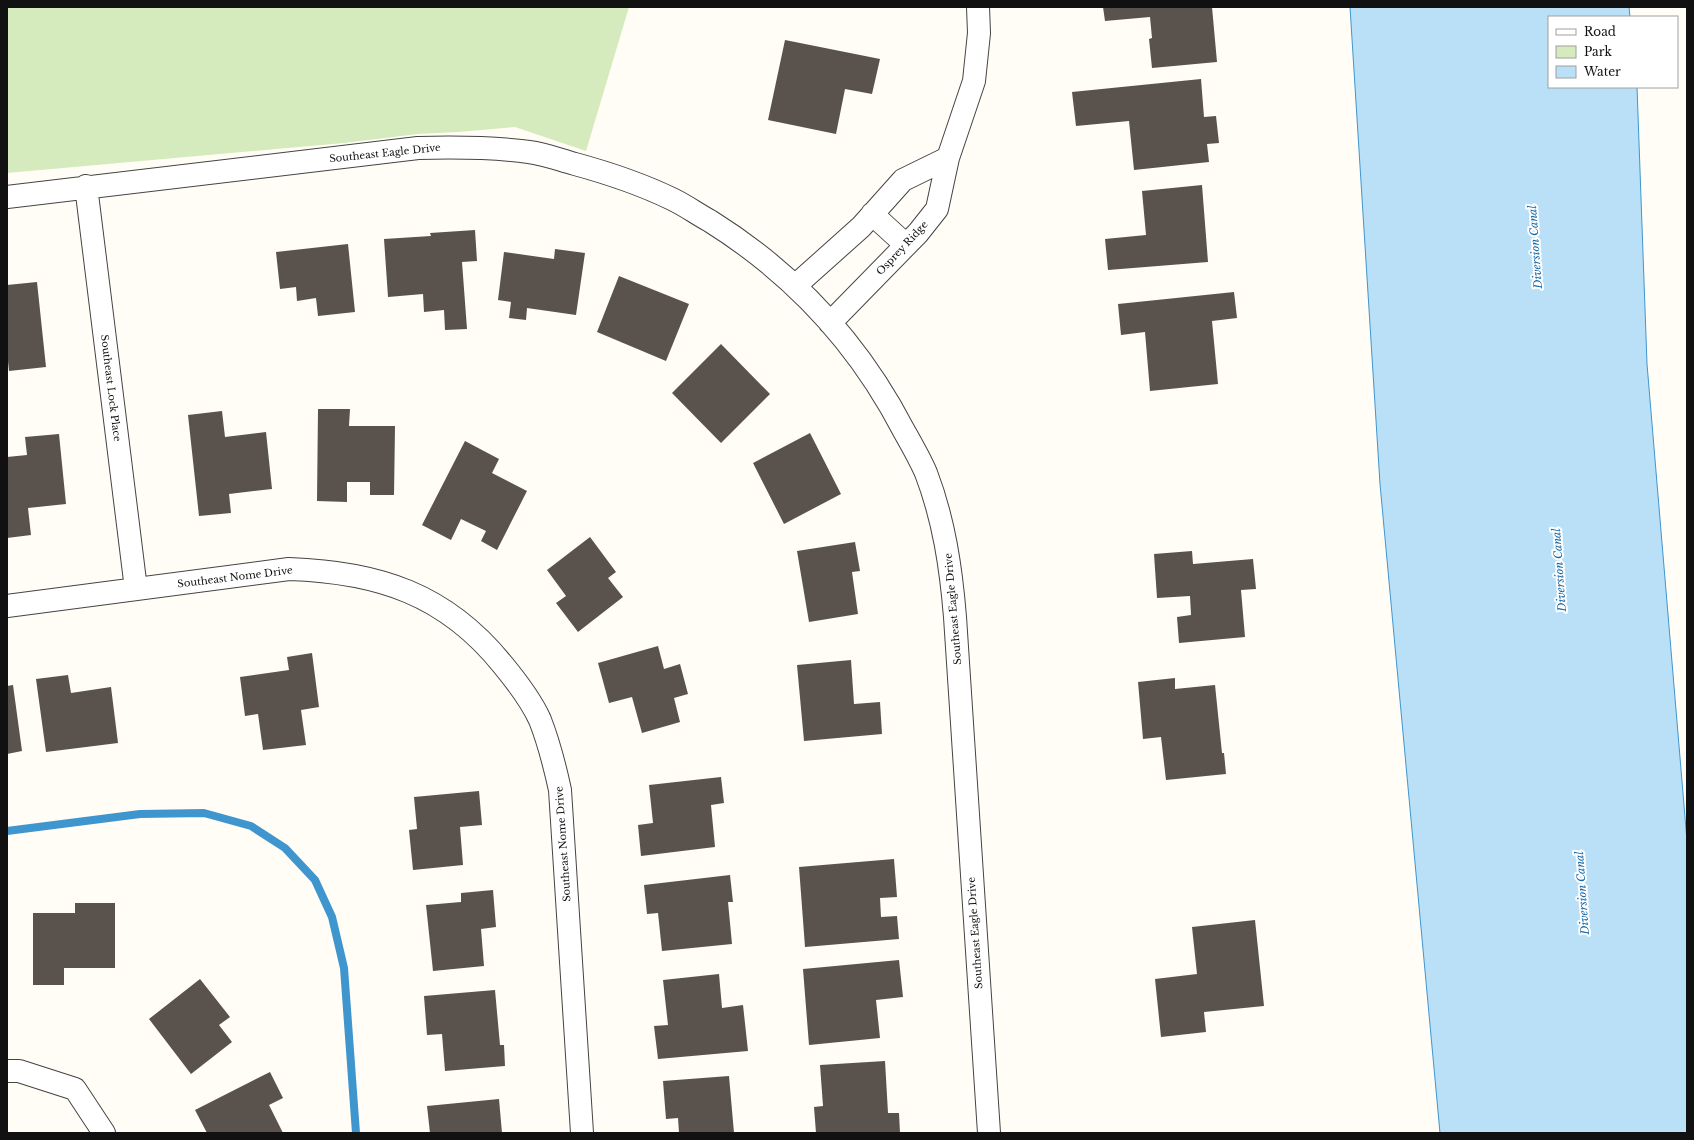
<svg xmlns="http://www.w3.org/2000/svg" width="1694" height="1140" viewBox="0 0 1694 1140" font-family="'Libre Baskerville',serif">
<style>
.green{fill:#d5ebbd}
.water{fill:#b9e0f7;stroke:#3f96cf}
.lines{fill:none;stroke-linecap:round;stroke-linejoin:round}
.stream{stroke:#3f96cf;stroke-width:8}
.building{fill:#5a524d}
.minor-casing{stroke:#444;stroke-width:24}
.minor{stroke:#fff;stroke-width:22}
.labels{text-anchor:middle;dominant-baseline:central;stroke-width:4;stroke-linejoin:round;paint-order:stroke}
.street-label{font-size:10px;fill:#111;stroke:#fff}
.water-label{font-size:11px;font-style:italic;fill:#1768a6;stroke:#fff}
</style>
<rect width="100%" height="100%" fill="#fffdf5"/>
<path class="green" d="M7 7H629L586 151 515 127 458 132 418 134 344 143 7 173Z"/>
<path class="water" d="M1350 7H1629L1630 17H1549V87H1637L1647 364 1687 841V1133H1440L1380 484Z"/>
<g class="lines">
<path class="stream" d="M7 831 140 814 204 813 251 826 285 848 315 880 332 917 344 968 356 1133"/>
</g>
<path class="building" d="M1103 7H1212L1217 62 1152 68 1149 39 1152 38 1150 17 1105 21Z
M785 40 880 59 872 94 845 89 836 134 768 120Z
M1201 79 1204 117 1216 116 1219 143 1207 144 1209 162 1134 170 1129 121 1076 126 1072 92Z
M1202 185 1208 262 1108 270 1105 239 1146 235 1142 191Z
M475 230 477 261 462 262 467 329 445 330 444 310 424 312 423 294 388 297 384 239 431 236 430 233Z
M348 244 355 312 318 316 316 298 297 301 296 287 280 289 276 252Z
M555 249 585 253 576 315 527 308 526 320 509 318 511 302 498 300 504 252 554 259Z
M619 276 689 304 666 361 597 332Z
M37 282 46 367 9 371 7 352V285Z
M1234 292 1237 318 1212 321 1218 384 1150 391 1145 332 1121 335 1118 304Z
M721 344 770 394 721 443 672 393Z
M318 409H350L349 426H395L394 495H370V482H347V502L317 501Z
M222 411 225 437 266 432 272 489 229 494 231 513 199 516 188 415Z
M810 433 841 494 784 524 753 463Z
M59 434 66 504 28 508 31 535 7 538V457L27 455 25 437Z
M465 441 499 459 492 473 527 491 497 550 481 541 486 531 461 519 451 540 422 525Z
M590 537 616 572 608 578 623 597 578 632 556 603 566 596 547 570Z
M855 542 860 571 852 572 858 614 809 622 797 551Z
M1192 551 1193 564 1253 559 1256 589 1241 590 1245 637 1179 643 1177 617 1191 615 1190 596 1157 598 1154 554Z
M658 646 664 669 680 664 688 694 674 698 680 722 642 733 632 697 609 703 598 663Z
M312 653 319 707 301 710 306 745 263 750 258 714 245 716 240 677 289 670 287 657Z
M851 660 854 704 880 702 882 734 804 741 797 665Z
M68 675 71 693 111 687 118 743 46 752 36 679Z
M1175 678V689L1215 685 1222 753H1224L1226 774 1166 780 1161 737 1143 739 1138 682Z
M13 685 22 751 7 754V686Z
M721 777 724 803 711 805 715 847 641 856 638 825 653 823 649 785Z
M479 791 482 825 460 827 463 865 413 870 409 830 417 829 414 797Z
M894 859 897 897 880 898 881 917 897 916 899 939 805 947 799 867Z
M730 875 733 902H728L732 944 662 951 658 913 647 914 644 885Z
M493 890 496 927 481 929 484 966 433 971 426 905 461 902V893Z
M75 903H115V968H64V985H33V913H75Z
M1255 920 1264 1006 1204 1012 1206 1032 1161 1037 1155 979 1197 974 1192 927Z
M899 960 903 997 876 1000 880 1038 809 1045 803 969Z
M719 974 722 1008 743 1005 748 1051 658 1059 654 1026 668 1025 663 980Z
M200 979 230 1017 219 1025 232 1042 191 1074 149 1019Z
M495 990 500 1045H504L505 1066 445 1071 442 1034 427 1035 424 996Z
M885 1061 888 1113H899L900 1133H816L814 1107 823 1106 820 1065Z
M270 1072 283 1098 269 1105 283 1133H207L195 1110Z
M729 1076 734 1133H679L678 1118 666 1119 663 1081Z
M499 1099 502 1133H430L427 1106Z"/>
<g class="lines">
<defs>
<path id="minor" d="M86 186 136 589
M7 197 418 148C456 147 492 147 529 152 545 154 560 160 575 164 608 173 641 184 672 199 685 205 697 214 710 221 793 273 859 344 904 431 912 445 920 459 926 473 944 520 951 568 955 617L989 1133
M872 214 906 245
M795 286 861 227 903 180 948 158
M830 323 918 233 937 209 948 158 974 81 979 33 978 7
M7 606 289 569C378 572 446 594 503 665 517 682 531 700 540 720 549 743 555 767 560 790L582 1133
M7 1071H19L75 1089 104 1133"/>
</defs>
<use href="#minor" class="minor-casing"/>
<use href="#minor" class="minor"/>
</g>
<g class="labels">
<g class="street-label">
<text transform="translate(385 153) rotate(-6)">Southeast Eagle Drive</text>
<text transform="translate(902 248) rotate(-47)">Osprey Ridge</text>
<text transform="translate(111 388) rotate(83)">Southeast Lock Place</text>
<text transform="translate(235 577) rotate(-7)">Southeast Nome Drive</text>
<text transform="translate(953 609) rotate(-95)">Southeast Eagle Drive</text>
<text transform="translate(563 844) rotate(-94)">Southeast Nome Drive</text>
<text transform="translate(975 933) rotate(-94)">Southeast Eagle Drive</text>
</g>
<g class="water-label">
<text transform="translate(1535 247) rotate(-94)">Diversion Canal</text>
<text transform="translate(1559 570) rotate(-94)">Diversion Canal</text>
<text transform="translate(1582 893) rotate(-94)">Diversion Canal</text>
</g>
</g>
<rect width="1694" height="1140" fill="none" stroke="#111111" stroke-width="16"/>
<rect x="1548" y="16" width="130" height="72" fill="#ffffff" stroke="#a0a0a0"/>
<rect x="1556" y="29" width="20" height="6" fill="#ffffff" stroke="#a0a0a0"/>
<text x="1584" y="36" font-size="12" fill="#111111">Road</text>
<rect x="1556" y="46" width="20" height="12" fill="#d5ebbd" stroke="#a0a0a0"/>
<text x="1584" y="56" font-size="12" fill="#111111">Park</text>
<rect x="1556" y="66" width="20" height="12" fill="#b9e0f7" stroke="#a0a0a0"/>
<text x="1584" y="76" font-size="12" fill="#111111">Water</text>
</svg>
